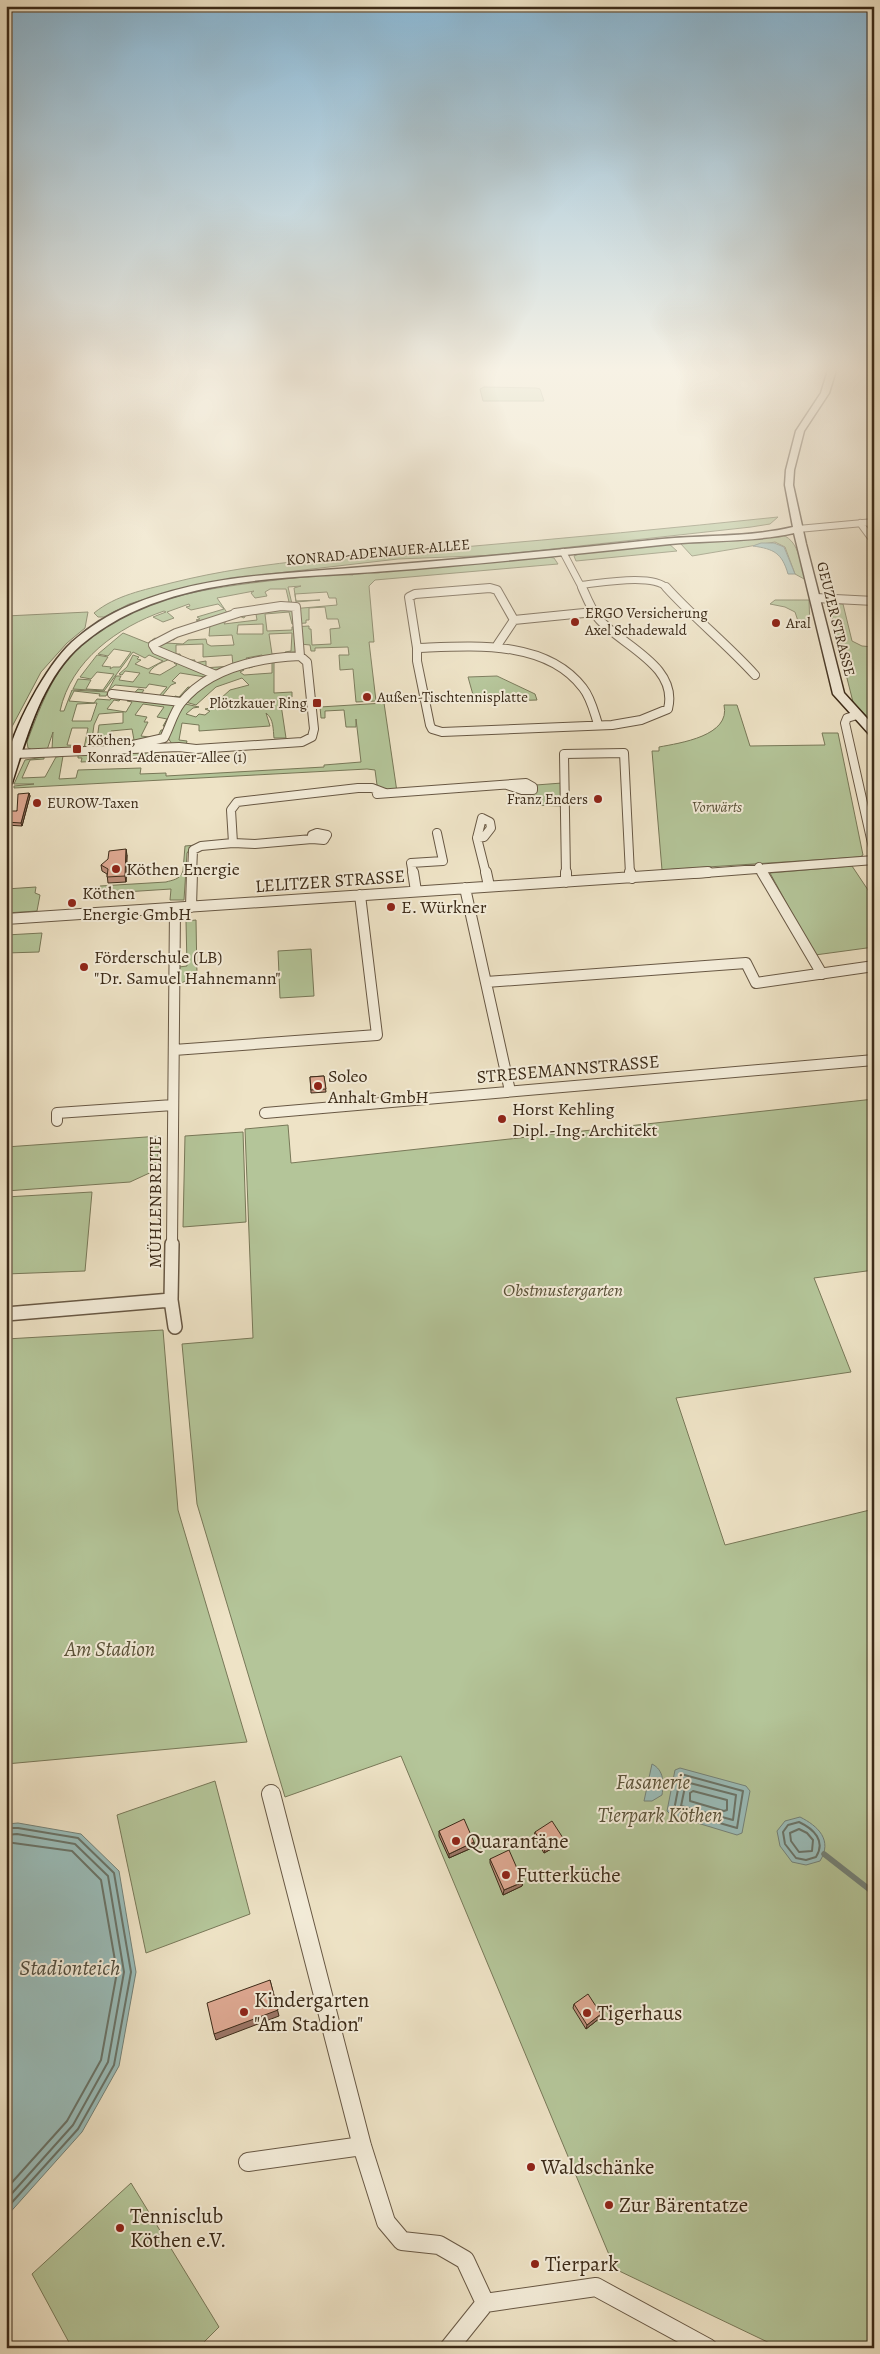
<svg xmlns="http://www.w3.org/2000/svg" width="880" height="2354" viewBox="0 0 880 2354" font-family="Alegreya,serif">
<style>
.green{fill:#b4c599;stroke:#787858;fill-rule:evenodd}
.water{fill:#9abdba;stroke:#748279}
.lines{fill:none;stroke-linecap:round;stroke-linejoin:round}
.shore{stroke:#6a7469;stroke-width:2}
.stream{stroke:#748279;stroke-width:5.5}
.minor-far4-casing{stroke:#685844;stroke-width:8}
.minor-far3-casing{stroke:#685844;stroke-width:10}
.minor-far2-casing{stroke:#685844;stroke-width:12}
.minor-far1-casing{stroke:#685844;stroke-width:16}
.minor-casing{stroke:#685844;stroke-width:20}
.secondary-casing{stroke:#3b2a18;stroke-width:3}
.minor-far4{stroke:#f4edda;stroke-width:6}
.minor-far3{stroke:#f4edda;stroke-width:8}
.minor-far2{stroke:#f4edda;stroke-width:10}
.minor-far1{stroke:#f4edda;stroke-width:13}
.minor{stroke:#f4edda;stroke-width:18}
.secondary{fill:#f4edda;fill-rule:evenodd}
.wall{fill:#c0917e;stroke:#3b2a18}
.shaded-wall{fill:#9c7667;stroke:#3b2a18}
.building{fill:#dfa993;stroke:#3b2a18}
.poi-dot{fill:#8f2418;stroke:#f4edda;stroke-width:2}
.labels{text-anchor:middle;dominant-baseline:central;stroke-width:4;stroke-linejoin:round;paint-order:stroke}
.far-street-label{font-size:15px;fill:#3b2a18;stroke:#f4edda}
.far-poi-label{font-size:15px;fill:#3b2a18;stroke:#f4edda;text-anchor:start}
.far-park-label{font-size:15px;font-style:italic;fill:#595138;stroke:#f4edda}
.poi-label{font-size:18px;fill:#3b2a18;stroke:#f4edda;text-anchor:start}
.street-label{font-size:18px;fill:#3b2a18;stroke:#f4edda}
.park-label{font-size:18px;font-style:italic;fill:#595138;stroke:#f4edda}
.near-park-label{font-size:21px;font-style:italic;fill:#595138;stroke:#f4edda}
.near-poi-label{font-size:21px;fill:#3b2a18;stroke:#f4edda;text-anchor:start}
.near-water-label{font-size:22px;font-style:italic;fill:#534f40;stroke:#f4edda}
</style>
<rect width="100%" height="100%" fill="#eee3c6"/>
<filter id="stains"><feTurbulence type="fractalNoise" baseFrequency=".004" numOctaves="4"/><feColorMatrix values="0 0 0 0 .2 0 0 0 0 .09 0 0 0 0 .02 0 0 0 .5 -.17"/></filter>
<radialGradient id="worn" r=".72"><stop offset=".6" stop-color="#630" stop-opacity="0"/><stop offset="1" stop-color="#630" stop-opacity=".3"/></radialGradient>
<path class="green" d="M484 387 536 388 540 389 544 401H483L480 389Z
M778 517 770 524 751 527 498 555 398 559 260 575 168 592 129 604 104 617H98L94 613C116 595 144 590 171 583 266 559 365 556 463 547 568 538 673 528 778 517Z
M779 534C799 538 800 563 806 580L795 574 785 547 775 542 692 556 680 543Z
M668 543 677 551 576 561 574 556 583 552Z
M548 557 554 558 558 564 375 580 369 586 374 642H369L376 701 356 702 353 669 340 670 339 655H349L348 647 315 648V651H311L310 645 300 644V656L285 657V652L291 651 292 633 269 634 272 654H279V657L274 662V693L292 692V697L280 698 286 738H274C273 730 274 719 266 713L270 726 199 731V725L182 723 179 740 187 741 186 745 172 744 168 738 96 747 99 725 123 723V712L99 714 94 725 91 747 84 748 88 728H72L67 745 83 746V748L52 749 53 732 47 750H33L28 748 27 742C39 710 50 679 74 652 123 598 209 588 277 580 302 577 328 574 353 575L354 571ZM301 586 294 588 296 602 320 600 296 601 295 594 327 592 329 598H336L337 605 234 614 244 618 246 615 256 614 257 620 224 624 226 621 224 620 210 625 209 636 232 635 234 645 211 646 207 644 206 639 188 640 183 644 166 643 171 639 174 640V637L160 641 155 638 148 643 123 633 98 654 108 656 114 649 131 652 120 667H113L110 669 111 667 102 666 108 657 97 655 80 677 91 679 97 672 114 674 103 690 86 689 91 680 78 679 73 689 104 691 133 652 145 658 149 655 163 661 148 669 135 664 141 660 137 659 139 657 133 655 127 667 119 674 122 675 125 671 140 673 133 682 119 680 121 676H116L108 691 115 685 146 688 149 684 167 687 158 697 141 694 144 690 138 689 127 701 132 702 126 712 107 709 114 700 119 701 122 697H113L110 700 97 699 94 703 69 701 74 691 100 694 99 696H106L108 692 72 690 64 711H60C71 660 118 627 164 611L166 612 153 617 163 622 174 618 167 612 189 604 190 606 186 607 191 610 218 604 224 609 197 617 200 619 196 620 199 621 228 614 217 598 254 591 251 593 255 598 267 596 265 592 270 589H286L289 602 285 603 292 604 288 587ZM325 607 327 619H338L340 628 330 629 331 644 312 645 311 629H309V626L292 627V630L267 631 265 614 289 612 292 624 306 623V620H309V608ZM263 624V634H237L238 625ZM203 644V657L232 655 233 666 203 668 206 666V661L194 663 195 660H179L174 663 177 665 160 675 149 673C153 664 171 658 181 657L180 654H176V645ZM262 655 264 659 272 662V673L244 675 240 672 244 670 239 666 244 664 249 668 255 666 249 663 246 658ZM180 673 205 677 195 688 188 687 179 697 175 696 171 701 162 696 171 685 176 683 172 681ZM242 678 249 685 230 690 210 708 205 709 210 711 205 715 199 714 196 717 186 714 193 708 199 707 181 703 182 701 196 705 216 687ZM97 703 91 721H72L77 704ZM143 704 164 707 157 717 167 719 163 726H169L168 730H161L157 738 141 736 148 722H144L147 717 135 715ZM132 729 134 740 112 743 111 731Z
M775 600H809L810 628 800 627 795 612 785 607 770 604Z
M828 603 843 604 852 641 862 646 874 647V724L853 702Z
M88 612 85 628 67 643 41 672 6 738V616Z
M497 676 535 694 537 700 475 702 468 677Z
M384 703 397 792 375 789 377 785 375 770 367 769 14 788V786L34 784H14L25 760 44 757V759L30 760 22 778 45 777 56 757 63 756 59 779 76 778 78 770 141 768 140 774 166 773V776L324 767V765L361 762 356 719V727H346L344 710 325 711V718H321L320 707Z
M724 705H737L750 746 825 745 822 733H838L863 855 860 857 662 870 652 751H659V747C680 743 731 736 724 705Z
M155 752V756H143L142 759 81 762 82 758H78V755Z
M562 783V806L533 805 530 793H536V785Z
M196 845 190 849 187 853 184 900H170L171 889 109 893 108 897H99L100 886 166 882C172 880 180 880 183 871L185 846Z
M852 866 874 899V947L815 955 770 873Z
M36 887 35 893 40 895 37 911 6 913V889Z
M196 920 197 976 179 984V967L187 966 186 921Z
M42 933 39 952 6 953V935Z
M311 949 314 996 280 998 278 951Z
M874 1099V1270L814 1278 851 1372 676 1398 725 1545 874 1509V2348H780L615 2269 401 1756 285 1797 197 1504 182 1344 253 1338 245 1129 288 1125 291 1163Z
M243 1132 246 1222 183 1227 185 1136Z
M160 1136 156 1170 130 1182 6 1191V1147Z
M92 1192 85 1271 6 1274V1197Z
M163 1330 178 1510 247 1742 6 1764V1339Z
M215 1781 250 1914 146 1953 117 1815Z
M131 2183 219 2327 198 2348H72L32 2274Z"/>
<path class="water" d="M761 543H774L784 547 795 574H788C782 553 774 549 753 546Z
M652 1764C664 1770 664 1783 662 1795L652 1801H644Z
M680 1768 746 1786 750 1791 742 1833 737 1835 671 1815 667 1811 675 1770Z
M800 1817C818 1826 833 1840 820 1861L806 1865 792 1862 780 1846 777 1831 785 1821Z
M18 1823 81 1834 119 1871 136 1972 119 2066 82 2132 6 2217V1824Z"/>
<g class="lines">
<path class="shore" d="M681 1774 743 1791 737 1828 674 1810Z
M686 1782 736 1795 733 1820 681 1806Z
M693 1791 727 1800V1810L724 1811 690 1801V1793Z
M799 1822C814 1829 826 1841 816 1857L806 1860 796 1858 785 1844 783 1832 788 1825Z
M6 1828H18L78 1838 114 1873 131 1972 114 2065 78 2129 6 2209
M799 1829 807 1833 813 1840 812 1851 799 1852 791 1841 790 1833Z
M6 1835 17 1834 75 1844 108 1876 124 1972 108 2062 73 2125 6 2200
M6 1842 72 1851 101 1880 117 1972 101 2060 67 2121 6 2189"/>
<path class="stream" d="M824 1854 874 1893"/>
<defs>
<path id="minor-far4" d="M860 523 874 542
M798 529 874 522
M563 552 582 588
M581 585C601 583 653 573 667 588"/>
<path id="minor-far3" d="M582 587C586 596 591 609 598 618 620 645 679 665 668 709L641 720 612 725 442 732 432 729 430 725 417 661V648C472 646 546 639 583 688 591 698 594 712 598 724
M666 587C694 618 727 644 755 675
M816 598 874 601
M235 613 281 606 296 607 300 656
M514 620 594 612
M417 648 409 597 415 594 490 588 497 590 514 620 496 647
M216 675 156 650 153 645 176 633 241 612
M112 694 181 702
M857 715 847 718 845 723 874 852
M15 754 179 747 196 749 302 742 312 737 314 729 307 662 300 656C257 658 209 668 181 703 173 713 170 727 164 738L115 749
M377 794 526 783 533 787V790H522L507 785
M482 818 490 822 491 828 484 837 477 838Z
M317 833 327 835 324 840 312 839V835Z
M477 838 486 874
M233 843 255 844 312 839
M759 867 763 874
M192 874 193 850 201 846 233 843 231 810 237 802 358 788H372L385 793
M413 874 411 863 443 861 437 833
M566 874 564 754 624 753 630 874
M692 874 874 860"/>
<path id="minor-far2" d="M413 872 416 891
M486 872 489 886
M566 872V882
M630 872 632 878
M762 872 822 974
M465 888 510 1091
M191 907 192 872
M6 919 708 872
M486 982 746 963 756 983 874 966
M174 1050 377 1035 360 895
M265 1113 874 1060
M57 1121V1113L173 1105
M172 1245 175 908"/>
<path id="minor-far1" d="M172 1244 171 1300 175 1327
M6 1314 171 1300"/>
<path id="minor" d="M271 1794 362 2146 386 2222 402 2241 439 2245 465 2260 485 2303
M248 2162 362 2146
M449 2348 485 2303 596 2287 708 2348"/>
<path id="secondary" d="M829 367H837L829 393 804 431 794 470 793 485 806 544 844 693 874 726V736L870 735 833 694 794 533C754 542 711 540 670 544 576 554 481 564 387 571 285 579 162 575 81 645 42 679 27 736 12 783L6 787C6 779 5 771 6 764 12 729 46 666 72 642 89 627 109 614 129 606 199 576 277 574 351 568 455 560 559 550 662 539 705 535 751 537 793 527L785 485 786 470 796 431 821 393Z"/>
</defs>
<use href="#minor-far4" class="minor-far4-casing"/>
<use href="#minor-far3" class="minor-far3-casing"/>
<use href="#minor-far2" class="minor-far2-casing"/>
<use href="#minor-far1" class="minor-far1-casing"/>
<use href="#minor" class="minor-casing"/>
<use href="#secondary" class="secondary-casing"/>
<use href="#minor-far4" class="minor-far4"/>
<use href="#minor-far3" class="minor-far3"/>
<use href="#minor-far2" class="minor-far2"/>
<use href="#minor-far1" class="minor-far1"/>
<use href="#minor" class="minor"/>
<use href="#secondary" class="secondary"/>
</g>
<path class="wall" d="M29 793 30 796 22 826 6 825V815L17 811Z
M127 855 126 882 108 883 107 874 102 871 101 865Z
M324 1076 326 1092 311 1093 310 1077Z
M439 1831 474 1842V1847L449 1858 439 1836Z
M535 1832 563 1838 562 1843 544 1853 534 1836Z
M490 1859 523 1882 522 1886 503 1895 490 1863Z
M574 2004 601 2014 600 2018 586 2029 573 2008Z"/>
<path class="shaded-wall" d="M29 793 30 796 22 826 21 823Z
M126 849 127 855 126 882 125 876Z
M563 1838 562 1843 544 1853 545 1849Z
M474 1842V1847L449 1858V1854Z
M523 1882 522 1886 503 1895 504 1890Z
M270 1980 279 2016 216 2040 214 2034Z
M601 2014 600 2018 586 2029 587 2025Z"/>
<path class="building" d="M29 793 21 823 6 822V815L8 811H17L18 794Z
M126 849 125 876 107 877 108 869 101 865 108 859 109 851Z
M324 1076 326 1089 311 1090 310 1077Z
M464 1819 474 1842 449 1854 439 1831Z
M552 1821 563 1838 545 1849 535 1832Z
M509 1850 523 1882 504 1890 490 1859Z
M270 1980 278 2010 214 2034 207 2003Z
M588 1994 601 2014 587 2025 574 2004Z"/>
<linearGradient id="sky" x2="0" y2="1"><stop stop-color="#89b8d6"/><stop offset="0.53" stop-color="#f7f2e5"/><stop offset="1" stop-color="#f7f2e5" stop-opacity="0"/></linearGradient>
<rect width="880" height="697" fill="url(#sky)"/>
<g class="poi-dot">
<circle cx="575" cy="622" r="5"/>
<circle cx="776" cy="623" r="5"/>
<circle cx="367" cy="697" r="5"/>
<rect x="312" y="698" width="10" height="10" rx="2.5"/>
<rect x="72" y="744" width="10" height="10" rx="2.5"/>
<circle cx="598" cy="799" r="5"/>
<circle cx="37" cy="803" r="5"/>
<circle cx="116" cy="869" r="5"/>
<circle cx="72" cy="903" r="5"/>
<circle cx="391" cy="907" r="5"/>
<circle cx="84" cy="967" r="5"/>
<circle cx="318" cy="1086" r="5"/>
<circle cx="502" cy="1119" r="5"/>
<circle cx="456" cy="1841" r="5"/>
<circle cx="506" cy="1875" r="5"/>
<circle cx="244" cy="2012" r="5"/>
<circle cx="587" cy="2013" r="5"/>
<circle cx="531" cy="2167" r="5"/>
<circle cx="609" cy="2205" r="5"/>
<circle cx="120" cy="2228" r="5"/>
<circle cx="535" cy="2264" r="5"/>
</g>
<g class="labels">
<g class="far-street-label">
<text transform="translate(378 552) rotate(-5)">KONRAD-ADENAUER-ALLEE</text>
<text transform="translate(836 619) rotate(76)">GEUZER STRASSE</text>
</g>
<g class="far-poi-label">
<text x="585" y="613">ERGO Versicherung<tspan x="585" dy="17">Axel Schadewald</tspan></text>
<text x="786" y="623">Aral</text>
<text x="377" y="697">Außen-Tischtennisplatte</text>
<text x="307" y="703" text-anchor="end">Plötzkauer Ring</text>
<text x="87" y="740">Köthen,<tspan x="87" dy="17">Konrad-Adenauer-Allee (1)</tspan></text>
<text x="588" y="799" text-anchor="end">Franz Enders</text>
<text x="47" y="803">EUROW-Taxen</text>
</g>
<g class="far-park-label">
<text x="717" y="807">Vorwärts</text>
</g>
<g class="poi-label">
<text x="126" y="869">Köthen Energie</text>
<text x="82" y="893">Köthen<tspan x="82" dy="21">Energie GmbH</tspan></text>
<text x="401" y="907">E. Würkner</text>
<text x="94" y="957">Förderschule (LB)<tspan x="94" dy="21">"Dr. Samuel Hahnemann"</tspan></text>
<text x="328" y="1076">Soleo<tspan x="328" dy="21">Anhalt GmbH</tspan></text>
<text x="512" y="1109">Horst Kehling<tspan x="512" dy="21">Dipl.-Ing. Architekt</tspan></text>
</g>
<g class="street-label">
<text transform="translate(330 881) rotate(-4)">LELITZER STRASSE</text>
<text transform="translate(568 1069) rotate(-5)">STRESEMANNSTRASSE</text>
<text transform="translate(155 1202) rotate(-90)">MÜHLENBREITE</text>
</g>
<g class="park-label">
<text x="563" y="1290">Obstmustergarten</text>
</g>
<g class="near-park-label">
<text x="110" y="1649">Am Stadion</text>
<text x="653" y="1782">Fasanerie</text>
<text x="660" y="1815">Tierpark Köthen</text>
</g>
<g class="near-poi-label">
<text x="466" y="1841">Quarantäne</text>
<text x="516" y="1875">Futterküche</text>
<text x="254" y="2000">Kindergarten<tspan x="254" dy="24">"Am Stadion"</tspan></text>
<text x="597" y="2013">Tigerhaus</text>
<text x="541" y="2167">Waldschänke</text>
<text x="619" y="2205">Zur Bärentatze</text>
<text x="130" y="2216">Tennisclub<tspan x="130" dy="24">Köthen e.V.</tspan></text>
<text x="545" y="2264">Tierpark</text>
</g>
<g class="near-water-label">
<text x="70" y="1968">Stadionteich</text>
</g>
</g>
<rect width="880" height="2354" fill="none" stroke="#eee3c6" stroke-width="25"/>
<rect x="8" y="8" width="865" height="2339" fill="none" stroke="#3b2a18" stroke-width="2.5"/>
<rect x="12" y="12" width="855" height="2329" fill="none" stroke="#3b2a18"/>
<rect width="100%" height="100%" filter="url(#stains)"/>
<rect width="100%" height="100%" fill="url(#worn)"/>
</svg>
